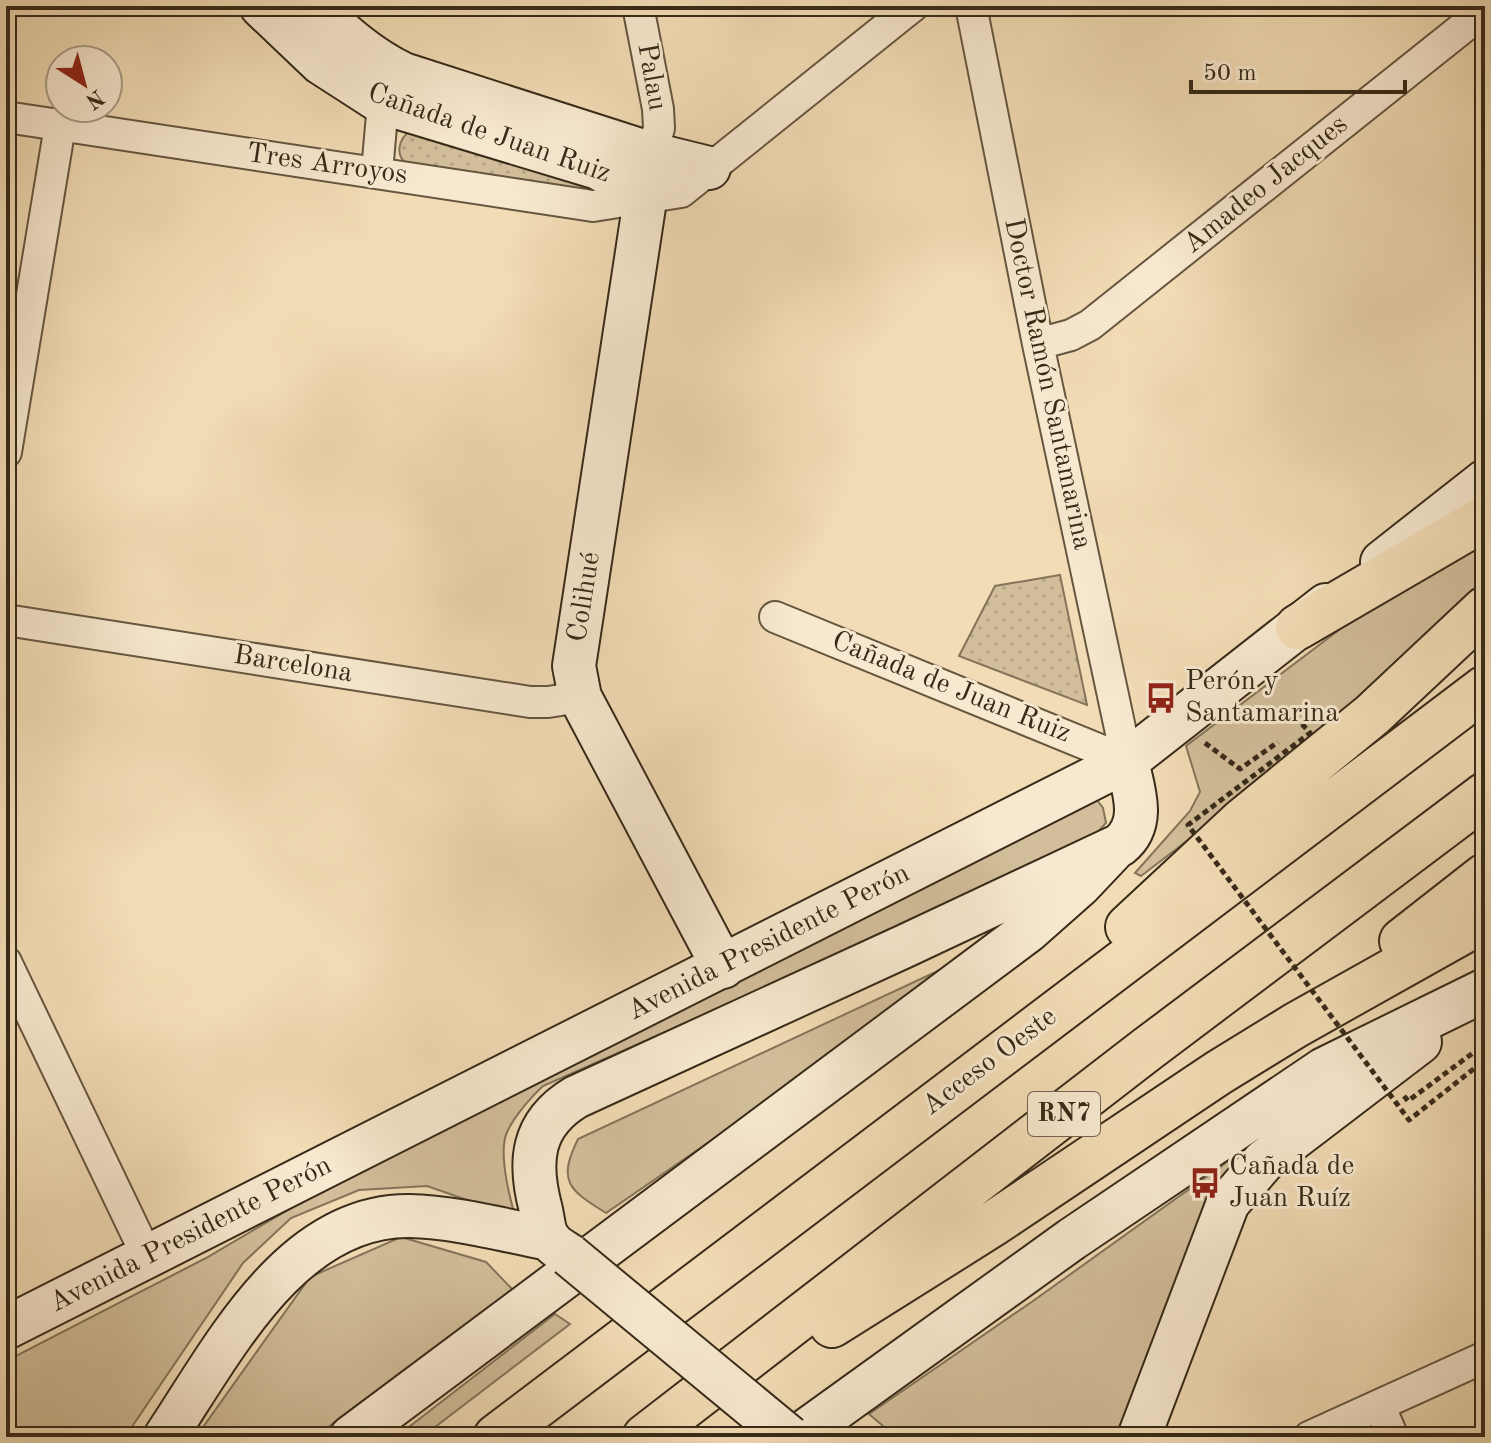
<svg xmlns="http://www.w3.org/2000/svg" width="1491" height="1443" viewBox="0 0 1491 1443" font-family="'Old Standard TT',serif">
<style>
.grass{fill:#d2be9a;stroke:#84745a;stroke-width:2}
.park{fill:url(#park-dots);stroke:#84745a;stroke-width:2}
.lines{fill:none;stroke-linecap:round;stroke-linejoin:round}
.street-casing{stroke:#665640;stroke-width:34}
.secondary-casing{stroke:#372a19;stroke-width:46}
.highway-casing{stroke:#372a19;stroke-width:48}
.path{stroke:#372a19;stroke-width:5;stroke-dasharray:6 4;stroke-linecap:butt}
.street{stroke:#f7e8cf;stroke-width:30}
.secondary{stroke:#f7e8cf;stroke-width:42}
.highway{stroke:#f2dcb5;stroke-width:44}
.secondary-bridge-casing{stroke:#372a19;stroke-width:46;stroke-linecap:butt}
.path-bridge{stroke:#372a19;stroke-width:5;stroke-dasharray:6 4;stroke-linecap:butt}
.secondary-bridge{stroke:#f7e8cf;stroke-width:42}
.labels{text-anchor:middle;dominant-baseline:central;stroke-width:6;stroke-linejoin:round;paint-order:stroke}
.shield{fill:#f7e8cf;stroke:#716350;stroke-width:2}
.shield-label{font-size:26px;font-weight:bold;fill:#372a19}
.street-label{font-size:28px;fill:#372a19;stroke:#f7e8cf}
.poi-label{font-size:28px;fill:#372a19;stroke:#f7e8cf;text-anchor:start}
</style>
<defs>
<pattern id="park-dots" width="8" height="8" patternUnits="userSpaceOnUse" patternTransform="scale(2)"><rect width="8" height="8" fill="#d2be9a"/><path d="M2 2h.1M6 6h.1" fill="none" stroke="#b5a384" stroke-width="1.8" stroke-linecap="round"/></pattern>
</defs>
<rect width="100%" height="100%" fill="#f2dcb5"/>
<filter id="stains"><feTurbulence type="fractalNoise" baseFrequency=".0025" numOctaves="4"/><feColorMatrix values="0 0 0 0 .2 0 0 0 0 .09 0 0 0 0 .02 0 0 0 .5 -.17"/></filter>
<radialGradient id="worn" r=".72"><stop offset=".6" stop-color="#630" stop-opacity="0"/><stop offset="1" stop-color="#630" stop-opacity=".3"/></radialGradient>
<path class="grass" d="M1485 531V582C1380 691 1261 785 1141 876L1135 873 1190 811 1200 792 1186 746 1389 592Z
M1097 800 1103 808 1106 823 1094 836 794 975 543 1086C531 1097 509 1122 505 1138 500 1161 510 1198 516 1220L499 1211 427 1186 359 1190 291 1218 243 1263 125 1437H6V1361L206 1258 339 1180 928 881Z
M944 968 950 976 606 1213C569 1190 557 1182 578 1139Z
M1322 1094 1238 1165 1132 1437H896L869 1414 1033 1301Z
M401 1237 486 1262 513 1290 315 1437H196L310 1277Z
M555 1314 570 1324 422 1437H396Z"/>
<path class="park" d="M411 130 593 184V193L409 166C394 156 398 139 411 130Z
M1060 575 1087 705 959 656 995 586Z"/>
<g class="lines">
<defs>
<path id="street" d="M638 6 658 109 659 128 652 154
M971 6 1038 344 1127 761
M6 117 593 206 681 192 913 6
M377 172 383 103
M1038 344 1071 335 1090 325 1485 10
M6 452 60 126
M775 617 1127 761
M6 620 530 702H548L580 697
M6 962 148 1258
M1379 1405 1393 1437
M1309 1437 1485 1357"/>
<path id="secondary" d="M261 6 321 63 383 103 598 168 647 196
M313 6C342 33 368 57 403 74L652 154 709 168
M652 154 574 666 580 697 723 967
M1382 562 1485 481
M569 1255C563 1251 554 1246 550 1240 544 1233 543 1219 541 1210 528 1162 531 1124 576 1097L905 946 1120 845C1147 823 1133 789 1127 761
M6 1328 1127 761 1326 605
M165 1437C222 1352 290 1215 409 1216 456 1217 503 1230 549 1239
M351 1437 1028 931 1080 885 1116 847
M797 1437 1072 1239 1324 1069 1485 990
M1139 1437 1228 1203 1264 1161 1420 1042"/>
<path id="highway" d="M1298 627 1485 518
M1128 927 1242 821 1372 715 1485 609
M1402 941 1485 876
M832 1325 991 1225 1218 1073 1296 1025 1485 919
M496 1437 1485 688
M645 1437 1146 1050 1485 795"/>
</defs>
<use href="#street" class="street-casing"/>
<use href="#secondary" class="secondary-casing"/>
<use href="#highway" class="highway-casing"/>
<path class="path" d="M1205 743 1240 769 1278 742
M1404 1096 1408 1101 1485 1044"/>
<use href="#street" class="street"/>
<use href="#secondary" class="secondary"/>
<use href="#highway" class="highway"/>
<defs>
<path id="secondary-bridge" d="M569 1255 789 1437"/>
</defs>
<use href="#secondary-bridge" class="secondary-bridge-casing"/>
<path class="path-bridge" d="M1302 724 1310 733 1188 825 1409 1120 1485 1060"/>
<use href="#secondary-bridge" class="secondary-bridge"/>
</g>
<defs>
<symbol id="bus-bare" viewBox="-9 -9 18 18"><path d="M-5-6H5V4H4V6H2V4H-2V6H-4V4H-5ZM-3.5-4V0h7V-4ZM-3.5 1.2v1.5H-2V1.2ZM2 1.2v1.5H3.5V1.2Z" fill="#8f2418" stroke="#f7e8cf" stroke-width="2.5" paint-order="stroke"/></symbol>
</defs>
<g fill-rule="evenodd">
<use href="#bus-bare" x="1139" y="676" width="44" height="44"/>
<use href="#bus-bare" x="1183" y="1161" width="44" height="44"/>
</g>
<g class="labels">
<rect class="shield" x="1028" y="1092" width="72" height="44" rx="6"/>
<g class="shield-label">
<text x="1064" y="1114">RN7</text>
</g>
<g class="street-label">
<text transform="translate(651 77) rotate(80)">Palau</text>
<text transform="translate(489 134) rotate(19)">Cañada de Juan Ruiz</text>
<text transform="translate(327 165) rotate(8)">Tres Arroyos</text>
<text transform="translate(1266 185) rotate(-39)">Amadeo Jacques</text>
<text transform="translate(1047 384) rotate(78)">Doctor Ramón Santamarina</text>
<text transform="translate(585 597) rotate(-81)">Colihué</text>
<text transform="translate(293 665) rotate(9)">Barcelona</text>
<text transform="translate(951 688) rotate(22)">Cañada de Juan Ruiz</text>
<text transform="translate(769 943) rotate(-27)">Avenida Presidente Perón</text>
<text transform="translate(990 1062) rotate(-37)">Acceso Oeste</text>
<text transform="translate(191 1235) rotate(-27)">Avenida Presidente Perón</text>
</g>
<g class="poi-label">
<text x="1185" y="682">Perón y<tspan x="1185" dy="32">Santamarina</tspan></text>
<text x="1229" y="1167">Cañada de<tspan x="1229" dy="32">Juan Ruíz</tspan></text>
</g>
</g>
<rect width="1491" height="1443" fill="none" stroke="#f2dcb5" stroke-width="32"/>
<rect x="8" y="8" width="1475" height="1427" fill="none" stroke="#372a19" stroke-width="4"/>
<rect x="16" y="16" width="1459" height="1411" fill="none" stroke="#372a19" stroke-width="2"/>
<g transform="translate(84 84) rotate(144)"><circle r="38" fill="#f7e8cf" stroke="#aa9c86" stroke-width="2"/>
<path d="M0-6L14 30L0 20L-14 30Z" fill="#8f2418"/>
<text y="-12" font-size="22" font-weight="bold" text-anchor="middle" fill="#372a19">N</text>
</g>
<path d="M1191 80v12h214v-12" fill="none" stroke="#372a19" stroke-width="4"/>
<text x="1203" y="80" font-size="24" fill="#372a19" stroke="#f7e8cf" stroke-width="6" paint-order="stroke">50 m</text>
<rect width="100%" height="100%" filter="url(#stains)"/>
<rect width="100%" height="100%" fill="url(#worn)"/>
</svg>
